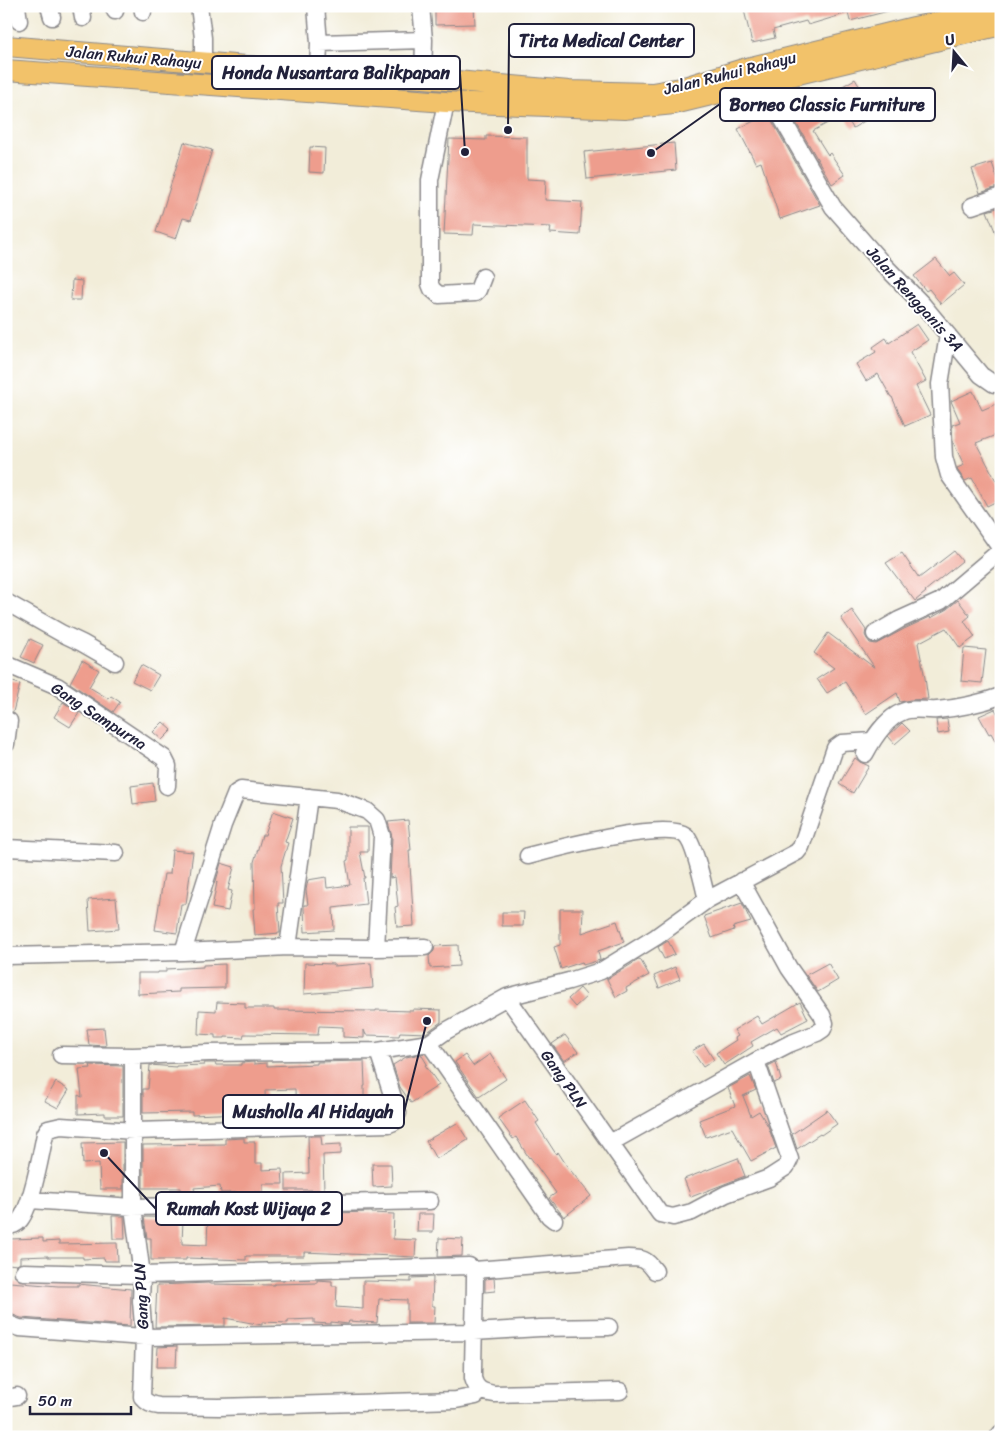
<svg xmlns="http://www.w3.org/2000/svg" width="1007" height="1443" viewBox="0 0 1007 1443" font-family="Sriracha,sans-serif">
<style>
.building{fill:#ee9d8d}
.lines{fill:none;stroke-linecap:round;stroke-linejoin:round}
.minor-casing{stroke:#8a888a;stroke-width:19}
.major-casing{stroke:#8a888a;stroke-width:22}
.minor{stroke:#fff;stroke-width:16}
.major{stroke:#f2c26a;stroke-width:20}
.labels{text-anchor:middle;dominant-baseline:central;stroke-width:4;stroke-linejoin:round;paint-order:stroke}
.street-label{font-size:16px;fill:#22223b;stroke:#fff}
.leader{fill:none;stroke:#22223b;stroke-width:2}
.callout-dot{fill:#22223b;stroke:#fff;stroke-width:2}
.callout{fill:#fff;stroke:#22223b;stroke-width:2}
.callout-label{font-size:18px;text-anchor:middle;font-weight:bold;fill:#22223b}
</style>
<rect width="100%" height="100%" fill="#fff"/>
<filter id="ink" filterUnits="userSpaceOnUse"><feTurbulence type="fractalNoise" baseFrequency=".02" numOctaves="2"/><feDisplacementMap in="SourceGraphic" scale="10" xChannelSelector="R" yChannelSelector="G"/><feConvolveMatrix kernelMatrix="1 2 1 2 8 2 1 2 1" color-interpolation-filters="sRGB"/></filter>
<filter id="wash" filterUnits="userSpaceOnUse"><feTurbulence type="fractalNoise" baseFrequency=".0096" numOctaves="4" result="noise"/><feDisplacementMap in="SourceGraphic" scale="20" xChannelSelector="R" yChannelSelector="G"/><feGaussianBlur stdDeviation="1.12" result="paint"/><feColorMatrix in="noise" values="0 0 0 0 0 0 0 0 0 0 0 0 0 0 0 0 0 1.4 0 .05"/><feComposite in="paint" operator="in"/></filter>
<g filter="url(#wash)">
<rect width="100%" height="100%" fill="#f2edd9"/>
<g id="blocks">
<path class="building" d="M435 6H474L475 24 435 25Z
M743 6H892V10L850 21 848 13 808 25 806 21 773 30 775 38 752 43Z
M855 79 876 114 853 128 844 114 813 131 828 155 830 153 845 175 832 184 788 109 802 101V100L823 88 827 95Z
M768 114 820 205 780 219 761 162 756 164 738 129Z
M486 136 527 137V179L546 180 545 200 582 202 580 235 550 233 551 227 474 224 473 235 444 234 449 139 486 140Z
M184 142 212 150 191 220 183 218 176 239 156 232Z
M674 143 676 170 587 179 584 152Z
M310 147 325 148 324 173 309 172Z
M992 163 1000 186 980 193 972 169Z
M1001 207V244H1000L987 211Z
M936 259 950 276 954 273 964 285 941 304 929 289 926 291 914 276Z
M72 280 82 281 81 300H71Z
M917 324 928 340 910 352 926 381 916 386 930 415 905 426 892 397H891L878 374 866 381 856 364 876 352 873 347 886 338 889 343Z
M973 391 982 410 1001 402V433L976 443 1001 490V499L987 506 972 478 965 481 958 471 957 468 964 465 953 442 952 425 960 422 951 401Z
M954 551 962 561 925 591 926 592 915 601 886 563 902 553 919 578Z
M958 600 970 616 964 621 975 637 960 648 946 628 918 643 925 678 928 699 910 700 900 702 897 693 866 714 845 682 827 693 817 679 834 668 814 653 828 633 875 668 841 618 852 610 866 630 865 635 867 639 870 643 876 644 904 629 930 617 931 618 947 609Z
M30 639 43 645 34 663 21 657Z
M964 648 986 650 982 683 961 681Z
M82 660 99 670 89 687 109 699 111 696 120 702 113 712 70 683Z
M141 665 159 675 150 690 132 681Z
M9 681 20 684 13 712H6V687Z
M63 702 79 713 70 727 54 717Z
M995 709 1001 720V751L991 733 989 734 979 716Z
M947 719 949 732 938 734 936 720Z
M163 722 172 730 162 740 153 732Z
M902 723 910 731 895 744 888 736Z
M855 758 860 762 869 766 853 793 839 784Z
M153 783 155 801 133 804 131 786Z
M273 811 293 818 285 842 288 843 281 866 283 903H278L280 933 255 935 253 909H255L254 862 262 835H265Z
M408 820 411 850H409L414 926 397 927 395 907 398 906 395 877 390 878 392 837 388 822Z
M348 827H368V852H360L365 878H363L366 904 333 908 334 930 305 932 304 908V905H308L306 890 308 880 326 877 327 888 350 885 346 861 348 860Z
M172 850 193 852 186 904H181L177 933 155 930 164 874H170Z
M221 863 234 867 228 890 232 891 228 911 212 908 217 882 216 881Z
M116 898 119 929 90 931 88 900Z
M742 903 751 922 733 927 734 930 712 938 704 916Z
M560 909H583L582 933 617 921 624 942 598 951 600 960 583 965 582 962 561 969 554 947 560 945Z
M502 912H524L523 926H502Z
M668 941 675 954 664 959 658 947Z
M458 945 459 966 430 968 429 956 434 951 435 946Z
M640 959 649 975 626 988 627 991 616 997 607 979Z
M305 963 334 964V966L371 963 373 988 304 994Z
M828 963 838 980 818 992 806 975Z
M225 964V988L179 989V992L138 994V973H158V972H166V969L203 967V965Z
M675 967 680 979 659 988 654 976Z
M580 988 587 996 575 1007 568 999Z
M217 1002 245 1003V1008H274V1010L376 1011V1010L413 1011V1009L441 1010V1022L426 1033 400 1032 399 1036 366 1035 364 1030V1038L343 1037V1027L319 1026 318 1035 244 1034 243 1038 225 1037V1038H215V1035L198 1034 199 1010 216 1011Z
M800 1002 808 1019 781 1033 777 1027 751 1042 753 1046 724 1065 716 1053 736 1040 735 1038 738 1036 734 1030 757 1016 762 1024Z
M104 1028 106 1046 89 1045 87 1029Z
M565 1035 578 1052 564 1061 552 1044Z
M704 1044 714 1060 703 1067 692 1051Z
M421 1054 427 1064 425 1065 439 1085 411 1103 400 1087 393 1065 406 1057Z
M490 1054 506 1079 479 1097 455 1062 465 1055 473 1066Z
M364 1061 365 1086H364V1102L333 1103V1113L316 1114V1116H296L295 1089 265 1090 266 1116H241V1113L192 1115V1112L143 1113V1089H148L150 1065 176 1067V1066L204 1065V1063H215L216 1065H241V1063L254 1062V1064L267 1063V1066L317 1064V1062Z
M776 1062 781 1080 774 1083 768 1066Z
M90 1065 123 1066V1116H105V1113L78 1114V1095L82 1097 79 1069 91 1068Z
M750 1076 756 1090 743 1096 751 1116 759 1111 768 1126 776 1148 751 1161 732 1128 706 1137 699 1120 735 1106 728 1088Z
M56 1082 69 1090 58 1108 45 1101Z
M525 1100 539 1121 536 1123 556 1154 558 1152 567 1166 591 1196 564 1217 549 1198 556 1193 530 1157 529 1158 516 1137 513 1139 498 1118Z
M827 1110 837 1124 821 1135 820 1134 797 1149 792 1134 811 1121Z
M457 1123 468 1140 436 1159 426 1141Z
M308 1136H321L322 1145 341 1144V1154L323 1155 324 1190H286V1174L309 1173Z
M244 1138V1142H255V1163H262V1170L282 1169 283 1184H263V1192L221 1193 220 1186 194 1188 195 1193H181V1188H143V1145L225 1144V1139Z
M123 1142V1189H100L99 1163 83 1164 82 1143Z
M738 1158 745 1176 691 1197 684 1179Z
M372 1164H391L392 1186 373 1187Z
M372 1212V1213L394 1214 393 1239 416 1240 415 1257 304 1252V1256H246V1260L186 1258V1260H151V1238H147L144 1217 183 1218 182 1244 207 1245 208 1215 268 1216V1215H287V1218L329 1219V1213Z
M418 1214H434L433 1232H417Z
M112 1216H124L125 1239H113Z
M43 1238V1242L59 1241V1244L117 1243 118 1261H105L104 1258 83 1259V1257H48V1256L20 1257V1263L17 1265 8 1264 9 1239Z
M439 1238 463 1239 462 1256 438 1257Z
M433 1277 432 1306H435L434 1323H407V1300L379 1299 377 1323 349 1321 348 1324 331 1322V1324L314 1323V1319L288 1320V1323L262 1322V1325L225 1318V1326L155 1327 157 1285 208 1283 210 1284 274 1285V1284L317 1283V1280L332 1281V1286H337L336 1307 363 1309V1281L411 1282V1278Z
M494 1278 495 1291 485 1292V1279Z
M10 1282 58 1286H78V1284L131 1289 130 1326 21 1318 8 1313Z
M177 1346 176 1367H157L158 1347Z"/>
</g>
</g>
<g filter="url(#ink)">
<use href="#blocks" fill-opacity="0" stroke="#8a888a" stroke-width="1"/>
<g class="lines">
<defs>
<path id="minor" d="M17 6 19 21
M49 6 52 17
M81 6 83 18
M114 6 115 11
M142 6 143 12
M199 6 203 38V63
M316 6 319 43 318 72
M421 6 424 40 423 78
M319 43 424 40
M761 82 833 207 882 263 923 305 981 375 994 384H1001
M446 102 430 180V284L432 289 439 295 475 293 478 290 483 277
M972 206 1001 196
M948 335 940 384 944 457 949 475 1001 549
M6 602 61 633 82 643 115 662
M875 634 899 620 941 601 1001 550
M6 664 57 686 164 758 168 766 167 786
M6 744 9 721
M865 754C873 739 885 719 902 712 912 707 926 711 937 710 958 708 981 703 1001 696
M6 848 116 853
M528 856C554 849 666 820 685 835 694 842 704 887 707 900
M288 947 309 797
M183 952 223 825 236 793 241 790 337 800 367 811 377 820 382 836 376 948
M6 956 183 952 288 947 376 948 425 947
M507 997 569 981 601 971 656 937 707 900 797 852 801 847 835 748 842 743 872 741
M429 1043 549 1216 554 1220
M61 1055 133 1056
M610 1143 756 1061 789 1044 817 1033 823 1029 825 1023 822 1015 789 968 741 881
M30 1200 133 1207 430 1201
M6 1226C12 1226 17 1224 20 1220 32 1205 41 1154 45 1134L48 1129 61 1126 134 1131 389 1124 394 1122 398 1113 378 1051
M474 1270 628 1258C643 1258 646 1259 655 1271
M23 1272 142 1275 469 1266 474 1270 475 1274C475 1309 473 1343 473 1378 476 1390 483 1392 494 1394L620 1391
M6 1323 19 1328 144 1337 473 1332 540 1328 609 1327
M481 1390 476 1396 456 1400 219 1407 159 1406C151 1405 147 1403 142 1397L144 1337 141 1301 142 1275 133 1207V1056L209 1053 378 1051 429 1043 446 1031 507 997 660 1214 673 1217 692 1212 726 1194 769 1178 786 1167 790 1159 756 1061
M6 1398 17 1396
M998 1437 1001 1433"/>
<path id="major" d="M6 46 318 72 423 78 569 91 652 93 681 88 743 69 914 27 1001 9
M6 70 446 102 624 109 674 104 1001 25"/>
</defs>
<use href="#minor" class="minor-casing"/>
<use href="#major" class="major-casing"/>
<use href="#minor" class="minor"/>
<use href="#major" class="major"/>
</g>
</g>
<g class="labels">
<g class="street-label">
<text transform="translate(134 57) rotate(5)">Jalan Ruhui Rahayu</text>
<text transform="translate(730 73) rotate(-14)">Jalan Ruhui Rahayu</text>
<text transform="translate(915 299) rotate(48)">Jalan Rengganis 3A</text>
<text transform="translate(99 716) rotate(33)">Gang Sampurna</text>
<text transform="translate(564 1079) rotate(55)">Gang PLN</text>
<text transform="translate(141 1296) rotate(-93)">Gang PLN</text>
</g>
</g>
<path class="leader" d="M508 130L509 40M465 152L460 73M651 153L720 104M427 1021L404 1112M104 1153L156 1209"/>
<g class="callout-dot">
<circle cx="508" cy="130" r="5"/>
<circle cx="465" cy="152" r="5"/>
<circle cx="651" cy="153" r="5"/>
<circle cx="427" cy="1021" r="5"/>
<circle cx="104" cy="1153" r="5"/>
</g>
<g class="callout">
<rect x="509" y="24" width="185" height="33" rx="5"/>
<rect x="212" y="56" width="248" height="33" rx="5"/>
<rect x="720" y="88" width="215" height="33" rx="5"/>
<rect x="223" y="1095" width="181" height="33" rx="5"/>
<rect x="156" y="1192" width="186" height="33" rx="5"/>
</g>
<g class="callout-label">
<text x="601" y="47">Tirta Medical Center</text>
<text x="336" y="79">Honda Nusantara Balikpapan</text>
<text x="827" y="111">Borneo Classic Furniture</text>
<text x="313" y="1118">Musholla Al Hidayah</text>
<text x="249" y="1215">Rumah Kost Wijaya 2</text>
</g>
<rect width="1007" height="1443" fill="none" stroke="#fff" stroke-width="25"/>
<g transform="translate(954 52) rotate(342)" stroke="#ffffff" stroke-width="4" paint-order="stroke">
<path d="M0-4L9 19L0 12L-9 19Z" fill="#22223b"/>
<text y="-8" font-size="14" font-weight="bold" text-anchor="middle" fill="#22223b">U</text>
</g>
<path d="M30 1406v8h101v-8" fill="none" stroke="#22223b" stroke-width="2.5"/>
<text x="38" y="1406" font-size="15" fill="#22223b" stroke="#ffffff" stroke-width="4" paint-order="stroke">50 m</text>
</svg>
